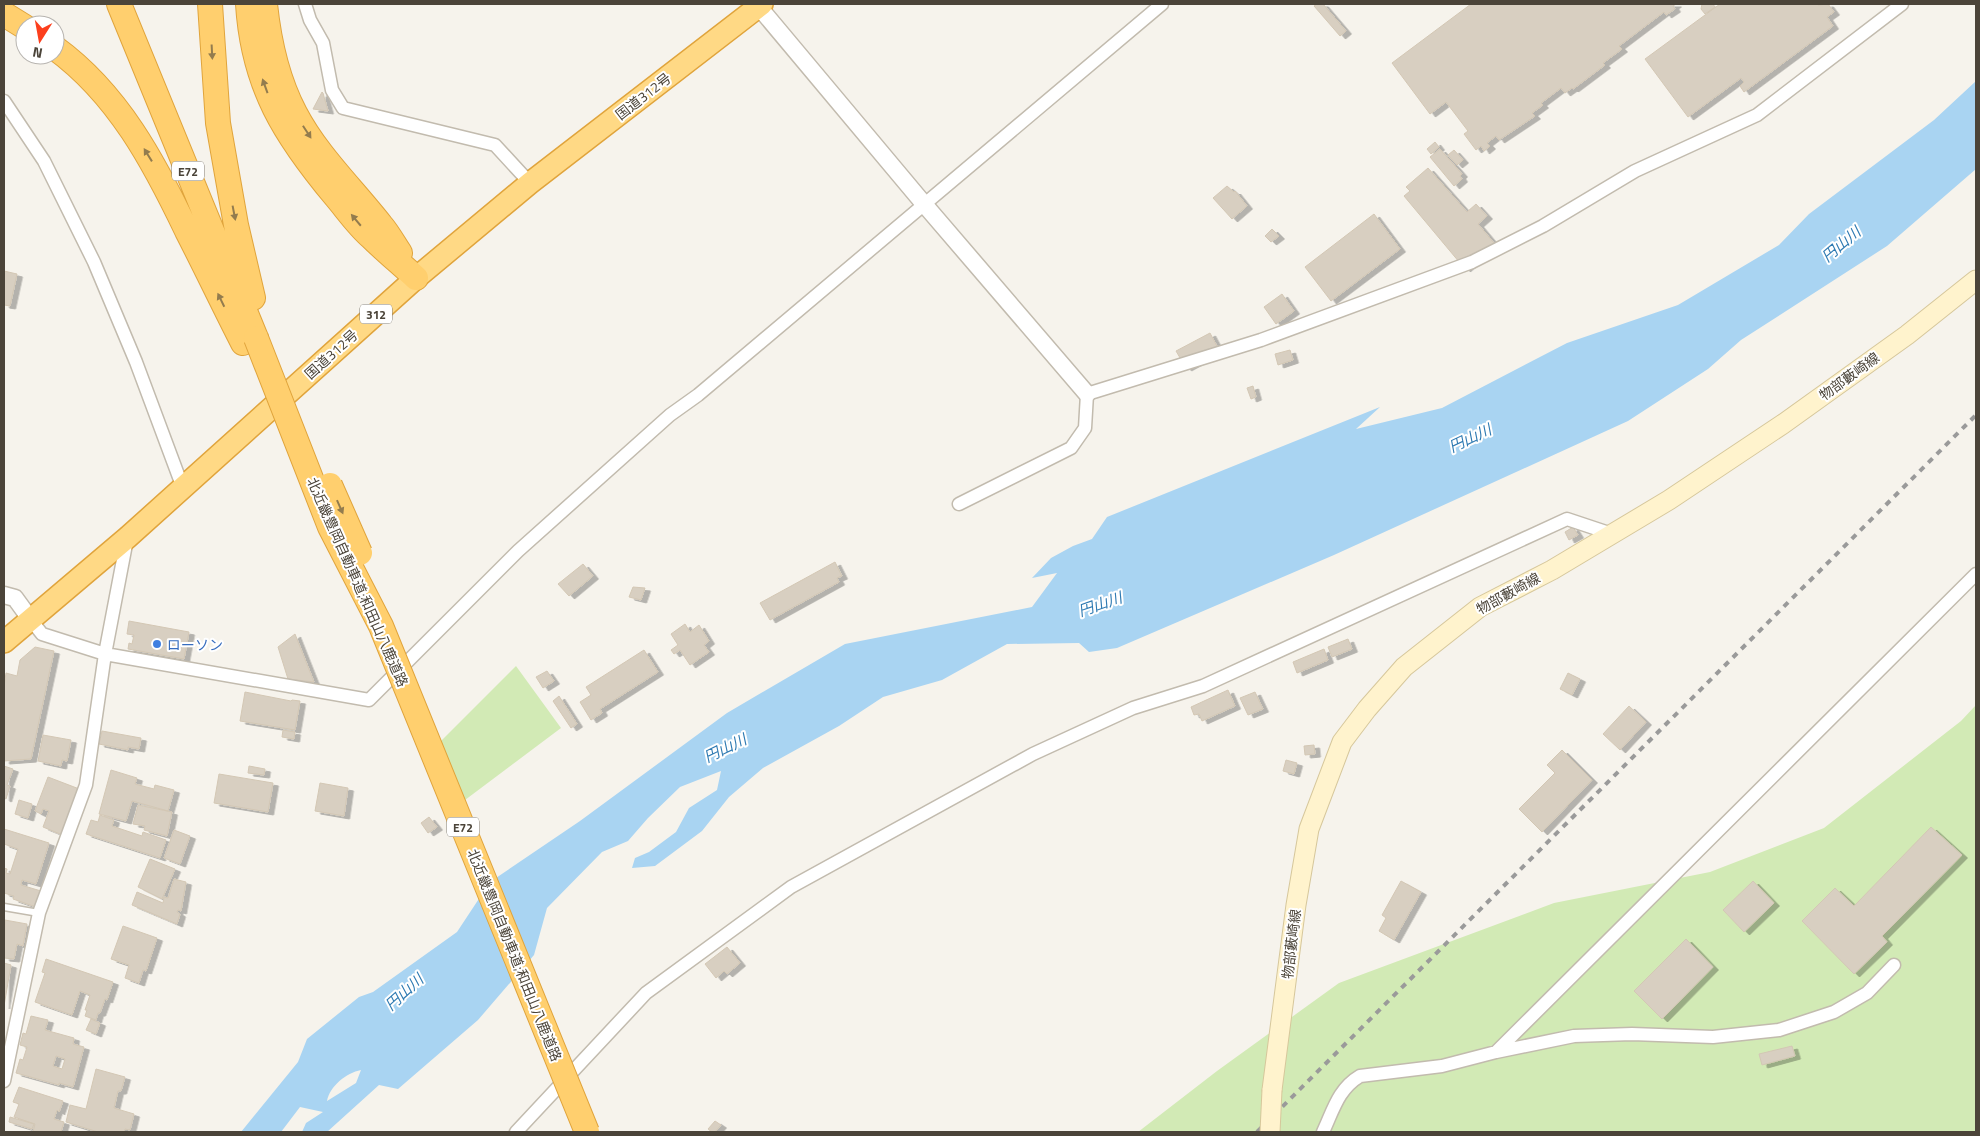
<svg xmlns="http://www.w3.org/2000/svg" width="1980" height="1136" viewBox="0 0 1980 1136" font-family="'Titillium Web','Noto Sans JP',sans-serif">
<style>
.green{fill:#d2eab5}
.water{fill:#a9d4f2;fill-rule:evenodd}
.building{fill:#d8cfc1;stroke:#d3c7b4;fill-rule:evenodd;filter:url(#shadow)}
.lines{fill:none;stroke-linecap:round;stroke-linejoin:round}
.service-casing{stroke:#c2bbae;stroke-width:9}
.minor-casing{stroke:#c2bbae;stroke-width:15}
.tertiary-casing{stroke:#c2bbae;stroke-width:19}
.secondary-casing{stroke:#d6c79b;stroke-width:21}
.trunk-casing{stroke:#e0a43c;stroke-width:24}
.motorway-casing{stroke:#e0a43c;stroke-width:26}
.service{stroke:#fff;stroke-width:6}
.minor{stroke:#fff;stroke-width:12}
.tertiary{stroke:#fff;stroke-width:16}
.secondary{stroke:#fff3cd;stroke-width:19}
.trunk{stroke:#ffd985;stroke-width:21}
.motorway{stroke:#ffcf6e;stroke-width:24}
.rail{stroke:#9a9a9a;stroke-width:4;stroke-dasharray:6 6;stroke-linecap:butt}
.secondary-bridge-casing{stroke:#d6c79b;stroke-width:21;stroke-linecap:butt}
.motorway-bridge-casing{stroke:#e0a43c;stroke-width:26;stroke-linecap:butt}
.secondary-bridge{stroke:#fff3cd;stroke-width:19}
.motorway-bridge{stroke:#ffcf6e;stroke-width:24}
.oneway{fill:#937c4e}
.shop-dot{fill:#3f7fe0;stroke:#fff;stroke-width:2}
.labels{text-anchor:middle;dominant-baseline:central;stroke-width:4;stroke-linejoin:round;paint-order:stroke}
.shield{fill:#fff;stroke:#817c74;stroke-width:1}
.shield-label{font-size:12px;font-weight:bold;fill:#4b4439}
.street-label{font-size:14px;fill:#4b4439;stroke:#fff}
.shop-label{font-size:14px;fill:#366cbe;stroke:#fff;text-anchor:start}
.water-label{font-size:15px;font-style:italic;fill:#2e7ab2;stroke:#fff}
</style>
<defs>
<filter id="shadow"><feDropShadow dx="5.5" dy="3" stdDeviation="0" flood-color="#0004"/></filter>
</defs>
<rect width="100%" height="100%" fill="#f6f3ec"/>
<path class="green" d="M516 666 561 728 457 806 432 750Z
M1976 705V1132H1138L1217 1071 1339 983 1554 903 1710 872 1824 828 1961 721Z"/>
<path class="water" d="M1976 81V169L1887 246 1741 340 1708 369 1628 421 1334 555 1117 648 1089 652 1079 643 1007 644 942 680 883 697 839 726 763 768 729 797 702 831 655 866 632 868 635 858 649 852 676 832 689 808 717 790 721 771 680 787 648 818 628 841 602 852 547 908 534 955 478 1020 398 1089 379 1085 327 1132H302L306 1123 323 1112 300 1107 281 1132H241L298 1062 307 1039 359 997 373 992 457 932 490 882 580 821 727 713 845 644 1032 607 1057 573 1032 578 1051 558 1073 546 1092 539 1107 517 1380 407 1356 429 1442 408 1567 343 1678 305 1779 245 1809 214 1934 120ZM361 1070 356 1083 327 1101C330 1086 346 1073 361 1070Z"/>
<path class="building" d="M1317 4H1323L1346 31 1340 36 1314 6Z
M1471 4H1676L1673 6 1675 9 1666 15 1664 12 1619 46 1622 49 1603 63 1605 65 1573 89 1572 88 1565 93 1561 88 1541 103 1543 105 1532 113 1535 116 1499 140 1496 136 1487 143 1490 146 1484 151 1481 146 1476 150 1464 134 1468 131 1446 102 1430 114 1392 63Z
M1702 4H1713L1715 7 1705 14 1701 9Z
M1720 4H1817L1818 5 1828 4 1834 12 1827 17 1833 26 1744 92 1740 86 1744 82 1741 78 1688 117 1645 59Z
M322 92 323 93 328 111 313 109Z
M1435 142 1439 147 1431 154 1427 149Z
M1440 149 1462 174 1460 176 1462 179 1454 186 1430 157Z
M1454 150 1463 160 1457 165 1448 155Z
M1428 168 1467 212 1476 204 1487 216 1478 224 1494 243 1465 269 1404 196 1410 191 1406 187Z
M1227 186 1234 192 1235 191 1247 206 1232 219 1213 198Z
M1374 214 1400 249 1331 301 1305 267Z
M1272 229 1279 236 1271 242 1265 236Z
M4 271 17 274 10 306 4 305Z
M1282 294 1294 311 1276 324 1264 307Z
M1210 333 1219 350 1186 368 1176 351Z
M1290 350 1293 360 1278 365 1275 354Z
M1253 386 1256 397 1251 399 1247 388Z
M1573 527 1578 535 1569 540 1565 532Z
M835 562 842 576 837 578 839 582 770 620 760 603Z
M583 564 593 576 569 596 558 584Z
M633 587 645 588 641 600 629 597Z
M129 621 189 632 184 659 128 649 129 643 132 644 134 635 127 634Z
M685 624 690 632 699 625 709 641 704 645 709 652 690 665 680 650 674 654 671 650 678 645 671 634Z
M295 634 314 682 288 679 278 647Z
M1348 639 1352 649 1332 657 1328 647Z
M35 647 54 651 31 759 4 761V686L6 673 17 676 20 660Z
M1324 649 1328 660 1297 673 1293 662Z
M644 650 658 672 600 709 602 713 591 720 580 702 591 695 586 687Z
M547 671 554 681 543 688 536 677Z
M1568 673 1580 679 1572 695 1560 689Z
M1228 690 1235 706 1202 721 1199 714 1194 715 1191 707Z
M245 692 291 701 292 700 300 701 295 730 240 721Z
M1255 692 1263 709 1248 715 1240 698Z
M559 696 577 724 571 728 553 701Z
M1629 706 1646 722 1620 750 1603 734Z
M283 730 295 732 294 739 282 737Z
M102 731 141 738 139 749 128 747V750L99 744Z
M43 735 71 740 67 761 62 760 61 766 38 761Z
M1314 745 1315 754 1305 755 1304 746Z
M1562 750 1592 780 1542 832 1519 809 1555 773 1547 765Z
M1286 760 1297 763 1294 774 1283 771Z
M4 766 13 769 7 785 10 786 6 799 4 798Z
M249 766 265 769 264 775 248 773Z
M111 770 137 778 135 784 154 789 155 785 174 790 168 811 132 801 126 821 99 814Z
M219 774 273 783 268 812 214 803Z
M48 777 82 790 65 836 43 827 49 811 43 809 41 814 35 811Z
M320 783 348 788 344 816 315 811Z
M19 800 32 804 28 818 15 814Z
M138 805 172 812 167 836 144 830 145 826 133 824Z
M100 815 114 820 112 826 142 836 143 832 166 840 160 858 86 834 91 820 98 822Z
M429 817 437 827 428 833 421 823Z
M1931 827 1962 855 1882 936 1887 942 1854 974 1802 921 1835 888 1854 906Z
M4 829 49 843 36 884 22 880 21 885 41 891 36 907 13 899 14 896 4 893V868L7 869 6 873 10 874 18 849 4 844Z
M174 830 190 836 180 864 164 858Z
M150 859 175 869 162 899 138 887Z
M174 879 186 882 181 911 178 910 177 912 180 914 177 924 132 905 137 892 163 903 164 897 168 898Z
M1401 881 1421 892 1394 940 1379 931 1386 918 1382 915Z
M1753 881 1774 903 1744 932 1723 910Z
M5 920 27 924 23 946 17 944 14 959 4 958Z
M123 926 157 938 146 971 143 970 139 983 125 978 129 965 111 959Z
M1686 939 1713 967 1662 1019 1634 991Z
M727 947 740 963 727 974 724 971 716 978 705 964Z
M46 959 113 982 107 1000 105 999 100 1013H98L96 1020 85 1016 87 1010H85L90 995 80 991 72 1015 35 1002 45 973 42 972Z
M4 963 11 965 4 1006Z
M31 1016 48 1020 45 1030 74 1038 73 1044 84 1047 73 1087 59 1083V1085L16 1073 20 1059 23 1060 27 1047 20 1045 23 1033 26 1034ZM56 1056 65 1059 62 1069 53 1066Z
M91 1019 100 1023 96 1034 86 1030Z
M1792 1046 1795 1056 1762 1065 1759 1054Z
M96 1069 125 1077 121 1091H118L114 1108 134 1114 130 1130 125 1129 124 1132H98L66 1122 70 1105 86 1109Z
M19 1087 63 1101 59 1112 57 1110 54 1119 64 1122 61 1132H33L35 1124 14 1117 19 1104 13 1102Z
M10 1117 34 1124 32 1129 9 1122Z
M715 1121 721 1125 715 1132H712L708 1129Z"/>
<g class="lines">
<defs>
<path id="service" d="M4 907 39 913"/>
<path id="minor" d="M305 4 310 20 323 43 332 90 343 108 495 145 530 183
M4 101 44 161 94 262 136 362 183 488
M959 504 1071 448 1085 428 1087 394 1261 340 1472 262 1543 226 1635 171 1757 115 1902 4
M31 620 42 634 105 654 369 700 518 551 670 415 698 395 1162 4
M1496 1052 1976 574
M4 1081 39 913 86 785 105 654 127 539
M516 1132 646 993 791 887 1033 754 1133 708 1203 686 1567 519 1612 534
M1323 1132C1333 1111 1338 1089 1360 1076L1442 1066 1496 1052 1574 1036 1632 1034 1713 1037 1779 1030 1834 1012 1867 993 1894 965"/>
<path id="tertiary" d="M759 7 924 204 1087 394
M4 595 15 598 31 620"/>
<path id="secondary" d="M1272 1090 1296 905 1309 829 1342 742 1367 709 1404 667 1480 607 1552 570 1669 500 1783 424 1907 335 1976 280"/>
<path id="trunk" d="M4 642 128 537 416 278 530 183 762 4"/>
<path id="motorway" d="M119 4 256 338
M210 4 218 123 236 225 253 298
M248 4C253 86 285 136 336 197 347 210 358 226 371 237 385 251 401 264 416 278
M265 4C269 42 277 79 295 113 317 155 352 188 381 225 388 233 394 244 400 253
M4 14 25 27
M55 48C118 94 154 162 187 231 206 268 224 306 243 343"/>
</defs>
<use href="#service" class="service-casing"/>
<use href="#minor" class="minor-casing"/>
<use href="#tertiary" class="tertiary-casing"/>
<use href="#secondary" class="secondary-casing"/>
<use href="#trunk" class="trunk-casing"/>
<use href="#motorway" class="motorway-casing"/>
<use href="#service" class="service"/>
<use href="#minor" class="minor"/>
<use href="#tertiary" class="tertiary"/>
<use href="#secondary" class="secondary"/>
<use href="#trunk" class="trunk"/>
<use href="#motorway" class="motorway"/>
<path class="rail" d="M1257 1132 1976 415"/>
<defs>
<path id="secondary-bridge" d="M1270 1132 1272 1090"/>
<path id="motorway-bridge" d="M256 338 330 527 381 626 587 1132
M330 485 360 553"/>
</defs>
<use href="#secondary-bridge" class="secondary-bridge-casing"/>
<use href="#motorway-bridge" class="motorway-bridge-casing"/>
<use href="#secondary-bridge" class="secondary-bridge"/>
<use href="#motorway-bridge" class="motorway-bridge"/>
</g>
<defs><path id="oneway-solid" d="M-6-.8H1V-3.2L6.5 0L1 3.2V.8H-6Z" transform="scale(1.25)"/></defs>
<g class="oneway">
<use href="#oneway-solid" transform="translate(212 52) rotate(87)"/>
<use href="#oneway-solid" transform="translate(265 86) rotate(-110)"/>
<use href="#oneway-solid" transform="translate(307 132) rotate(57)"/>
<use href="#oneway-solid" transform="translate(148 155) rotate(-122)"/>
<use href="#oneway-solid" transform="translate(234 213) rotate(79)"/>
<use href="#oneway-solid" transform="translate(356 220) rotate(-130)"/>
<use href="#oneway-solid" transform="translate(221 300) rotate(-116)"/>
<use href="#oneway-solid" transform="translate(340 507) rotate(66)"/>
</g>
<circle class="shop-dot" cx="157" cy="644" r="5"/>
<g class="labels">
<g class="shield">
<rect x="172" y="161.5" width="32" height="19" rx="4"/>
<rect x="360" y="304.5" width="32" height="19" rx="4"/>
<rect x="447" y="817.5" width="32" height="19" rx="4"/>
</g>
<g class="shield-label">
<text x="188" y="171">E72</text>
<text x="376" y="314">312</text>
<text x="463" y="827">E72</text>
</g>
<g class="street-label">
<text transform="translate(643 96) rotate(-38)">国道312号</text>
<text transform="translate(331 354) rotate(-42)">国道312号</text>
<text transform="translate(1849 376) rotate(-36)">物部藪崎線</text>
<text transform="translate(358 582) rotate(66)">北近畿豊岡自動車道;和田山八鹿道路</text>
<text transform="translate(1508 593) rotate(-29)">物部藪崎線</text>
<text transform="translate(1291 944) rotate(-83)">物部藪崎線</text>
<text transform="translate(515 955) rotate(68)">北近畿豊岡自動車道;和田山八鹿道路</text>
</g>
<g class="shop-label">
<text x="167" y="644">ローソン</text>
</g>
<g class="water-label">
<text transform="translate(1841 244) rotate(-40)">円山川</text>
<text transform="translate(1470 438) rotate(-25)">円山川</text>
<text transform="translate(1100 604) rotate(-19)">円山川</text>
<text transform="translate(725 748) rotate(-26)">円山川</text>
<text transform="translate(404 992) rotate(-42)">円山川</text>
</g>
</g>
<rect width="1980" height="1136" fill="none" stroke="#4b4439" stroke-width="10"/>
<g transform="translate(40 40) rotate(191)"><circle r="24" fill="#ffffff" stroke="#b7b4b0"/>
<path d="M0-4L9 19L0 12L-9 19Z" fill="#fc3f1d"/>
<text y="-8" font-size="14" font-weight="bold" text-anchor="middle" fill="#4b4439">N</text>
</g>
</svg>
